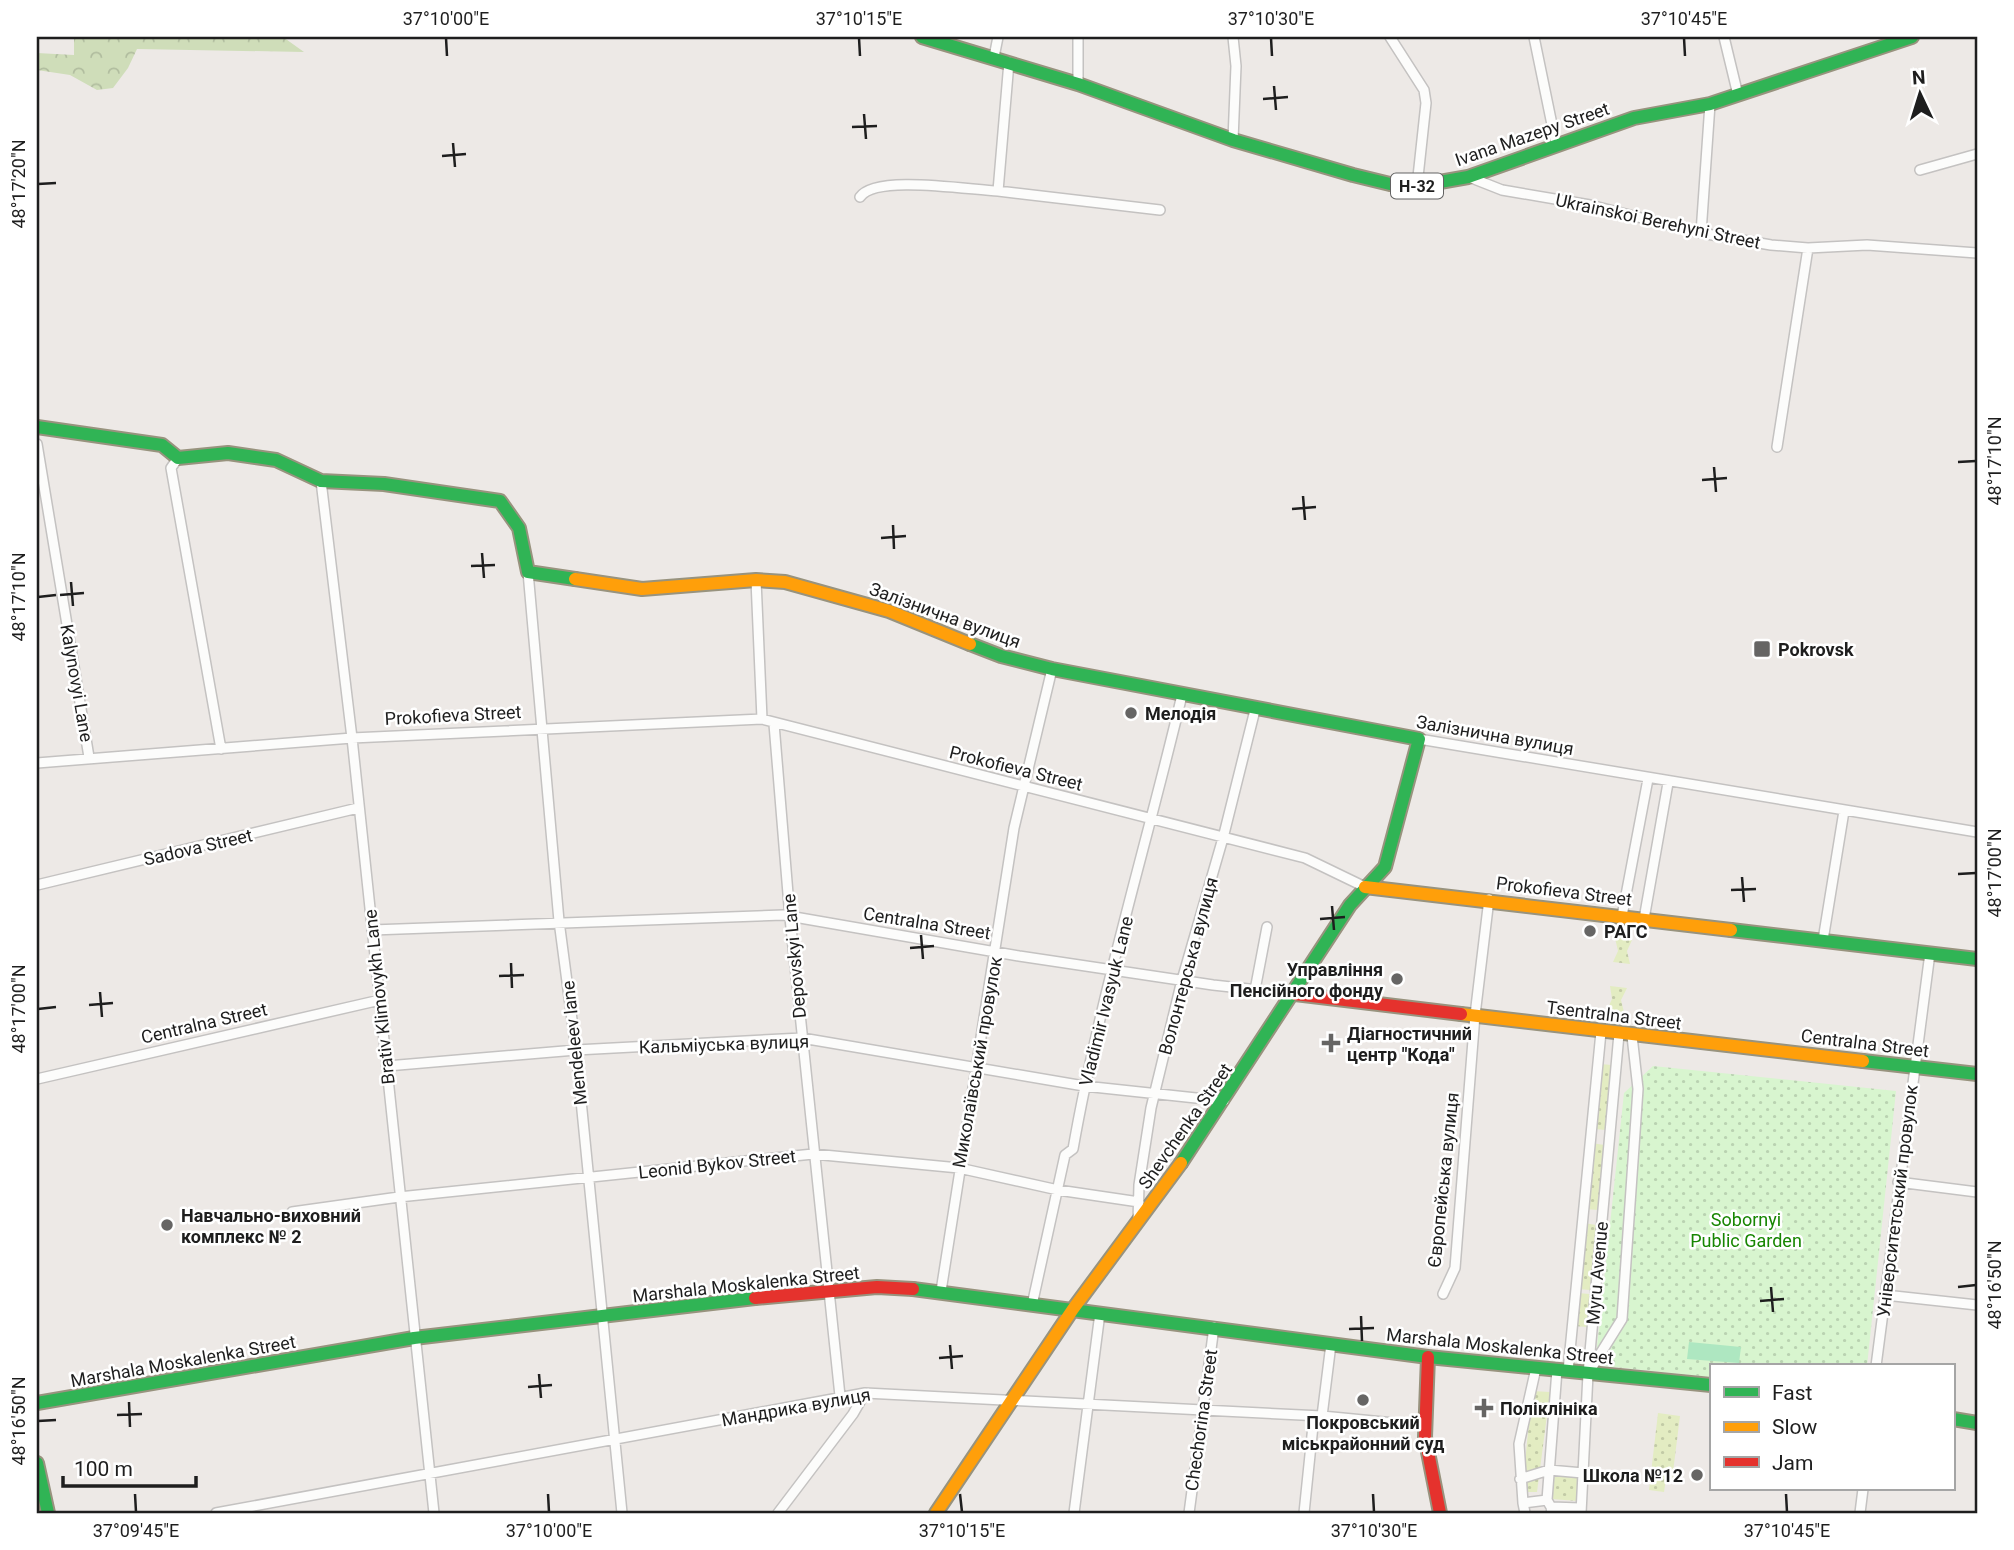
<svg xmlns="http://www.w3.org/2000/svg" width="2014" height="1550" viewBox="0 0 2014 1550" font-family="Roboto,sans-serif">
<style>
.grass{fill:url(#grass-dots)}
.forest{fill:url(#forest-crowns)}
.park{fill:url(#park-dots)}
.pitch{fill:#aee7c1}
.lines{fill:none;stroke-linecap:round;stroke-linejoin:round}
.street-casing{stroke:#c4c2c1;stroke-width:12}
.fast-casing{stroke:#98937e;stroke-width:16}
.slow-casing{stroke:#98937e;stroke-width:16}
.jam-casing{stroke:#98937e;stroke-width:16}
.street{stroke:#fcfcfb;stroke-width:9}
.fast{stroke:#30b455;stroke-width:12}
.slow{stroke:#ff9f0a;stroke-width:12}
.jam{stroke:#e5322d;stroke-width:12}
.ticks{fill:none;stroke:#1e1e1e;stroke-width:2.5}
.poi-dot{fill:#666564;stroke:#fff;stroke-width:2.5}
.labels{text-anchor:middle;dominant-baseline:central;stroke-width:5;stroke-linejoin:round;paint-order:stroke}
.shield{fill:#fff;stroke:#626262;stroke-width:2}
.shield-label{font-size:16px;font-weight:bold;fill:#1e1e1e}
.street-label{font-size:18px;fill:#1e1e1e;stroke:#fff}
.poi-label{font-size:18px;font-weight:bold;fill:#1e1e1e;stroke:#fff;text-anchor:start}
.park-label{font-size:18px;fill:#178602;stroke:#fff}
.neatline{fill:none;stroke:#1e1e1e;stroke-width:2.5}
.ticks-label{font-size:18px;text-anchor:middle;fill:#1e1e1e}
</style>
<defs>
<pattern id="grass-dots" width="8" height="8" patternUnits="userSpaceOnUse" patternTransform="scale(1.75)"><rect width="8" height="8" fill="#e3ecc2"/><path d="M2 2h.1M6 6h.1" fill="none" stroke="#c2caa6" stroke-width="1.8" stroke-linecap="round"/></pattern>
<pattern id="forest-crowns" width="20" height="18" patternUnits="userSpaceOnUse" patternTransform="scale(1.75)"><rect width="20" height="18" fill="#cfddb9"/><path d="M2 6a3 3 0 1 1 6 0M12 15a3 3 0 1 1 6 0" fill="none" stroke="#b1bd9f"/></pattern>
<pattern id="park-dots" width="8" height="8" patternUnits="userSpaceOnUse" patternTransform="scale(1.75)"><rect width="8" height="8" fill="#d8f5cf"/><path d="M2 2h.1M6 6h.1" fill="none" stroke="#b9d2b1" stroke-width="1.8" stroke-linecap="round"/></pattern>
</defs>
<rect width="100%" height="100%" fill="#ede9e6"/>
<path class="grass" d="M1615 938 1632 940 1627 951 1630 964 1613 962 1618 951Z
M1610 986 1627 988 1621 1000 1624 1012 1607 1010 1612 999Z
M1600 1064 1612 1065 1606 1130 1594 1129Z
M1592 1143 1604 1145 1598 1210 1585 1209Z
M1584 1223 1596 1225 1590 1290 1578 1289Z
M1577 1293 1590 1294 1587 1327 1574 1326Z
M1532 1391 1550 1392 1537 1492H1528L1525 1463Z
M1658 1413 1680 1416 1672 1480 1666 1479 1664 1492 1649 1490Z
M1555 1473 1559 1476 1580 1475 1577 1501 1552 1499Z"/>
<path class="forest" d="M74 37H283L304 52 137 49 128 68 113 88 97 90 70 75 37 70V53L74 55Z"/>
<path class="park" d="M1653 1066 1896 1091 1867 1366H1711V1377L1595 1365 1624 1093Z"/>
<path class="pitch" d="M1689 1342 1741 1347 1739 1363 1687 1359Z"/>
<g class="lines">
<defs>
<path id="street" d="M1078 37V84
M1390 37 1424 90 1426 103 1417 186
M1534 37 1556 144
M1724 37 1738 95
M994 57 998 37
M1233 140 1236 66 1233 37
M1920 170 1977 154
M1469 177 1502 190 1590 205 1701 233 1771 245 1808 248 1867 245 1977 253
M998 191 1160 210
M860 197C875 174 970 190 998 191L1009 62
M1701 233 1710 104
M37 444 89 757
M1777 447 1808 248
M178 458 171 468 221 749
M321 481 352 738 434 1513
M528 572 559 921 576 1050 622 1513
M756 580 762 719
M774 724 790 918 840 1396
M1419 739 1977 832
M37 763 352 738 762 719 1305 858 1365 887
M37 885 358 808
M1622 916 1648 779
M1644 919 1668 783
M372 930 783 915 1019 956 1213 985 1295 994
M1823 940 1844 811
M1255 990 1267 927
M387 1066 576 1050 802 1038 1084 1086 1224 1101
M37 1079 380 1000
M1898 1182 1977 1192
M292 1212 399 1197 813 1154 959 1168 1058 1190 1139 1202
M1138 1222 1139 1185 1151 1108 1182 980 1223 838 1255 710
M941 1291 1014 828 1052 669
M1443 1294 1455 1268 1475 1015 1489 899
M1885 1295 1977 1305
M1032 1305 1065 1155 1073 1149C1100 996 1146 847 1182 695
M1876 1366 1930 953
M1568 1371 1601 1032
M1589 1372 1622 1319 1638 1089 1632 1036
M1322 1416 1331 1344
M1520 1479 1549 1470 1583 1473
M1547 1500 1557 1370
M1523 1503 1519 1444 1536 1368
M216 1513 865 1393 1322 1416 1425 1426
M778 1513 853 1414 865 1393
M1074 1513 1100 1313
M1189 1513 1214 1327
M1304 1513 1314 1416
M1525 1513 1523 1503 1547 1500 1551 1507
M1552 1513 1551 1507 1580 1508
M1581 1513 1588 1374 1619 1034
M1860 1513 1863 1489"/>
<path id="fast" d="M922 37 1078 84 1233 140 1353 175 1390 184 1417 186 1468 177 1634 118 1710 104 1912 37
M37 427 162 445 178 458 228 453 276 460 321 481 384 484 500 501 519 528 528 572 575 579
M970 644 1001 656 1052 669 1419 739 1385 867 1350 905 1181 1163
M1731 930 1977 959
M1863 1061 1977 1074
M913 1289 1428 1357 1711 1385
M37 1403 414 1338 755 1298
M1953 1419 1977 1423
M37 1463 48 1513"/>
<path id="slow" d="M575 579 642 589 756 580 785 582 889 611 970 644
M1365 887 1731 930
M1461 1014 1863 1061
M936 1513 1073 1309 1181 1163"/>
<path id="jam" d="M1295 994 1461 1014
M755 1298 877 1287 913 1289
M1428 1357 1425 1437 1440 1513"/>
</defs>
<use href="#street" class="street-casing"/>
<use href="#fast" class="fast-casing"/>
<use href="#slow" class="slow-casing"/>
<use href="#jam" class="jam-casing"/>
<use href="#street" class="street"/>
<use href="#fast" class="fast"/>
<use href="#slow" class="slow"/>
<use href="#jam" class="jam"/>
</g>
<path class="ticks" d="M446 38 447 56M859 38 860 56M1271 38 1272 56M1684 38 1685 56M1274 86 1276 110M1263 99 1288 97M864 114 866 139M852 127 877 126M453 143 455 167M442 156 466 154M38 184 56 183M1958 462 1976 461M1714 467 1716 492M1702 480 1727 478M1303 496 1305 520M1292 509 1316 507M893 525 894 549M881 538 906 536M482 553 484 578M471 566 495 565M71 582 73 606M60 595 84 593M38 597 56 595M1958 874 1976 873M1742 877 1744 902M1731 890 1756 889M1332 906 1334 930M1320 919 1345 917M921 935 923 959M910 948 934 946M511 963 512 988M499 976 524 975M100 992 102 1017M89 1005 113 1003M38 1009 56 1007M1771 1287 1773 1312M1958 1287 1976 1285M1760 1301 1784 1299M1361 1316 1362 1341M1349 1329 1374 1328M950 1345 952 1369M939 1358 963 1356M539 1374 541 1398M528 1387 552 1385M129 1402 130 1427M117 1415 142 1414M38 1421 56 1420M135 1494 136 1512M548 1494 549 1512M960 1494 962 1512M1373 1494 1374 1512M1786 1494 1787 1512"/>
<g class="poi-dot">
<rect x="1753" y="640" width="18" height="18" rx="3.5"/>
<circle cx="1131" cy="713" r="7"/>
<circle cx="1590" cy="931" r="7"/>
<circle cx="1397" cy="979" r="7"/>
<path d="M1327.5 1032.5h7v7h7v7h-7v7h-7v-7h-7v-7h7z"/>
<circle cx="167" cy="1225" r="7"/>
<circle cx="1363" cy="1400" r="7"/>
<path d="M1480.5 1397.5h7v7h7v7h-7v7h-7v-7h-7v-7h7z"/>
<circle cx="1697" cy="1475" r="7"/>
</g>
<g class="labels">
<rect class="shield" x="1391" y="173.5" width="52" height="25" rx="5"/>
<g class="shield-label">
<text x="1417" y="186">Н-32</text>
</g>
<g class="street-label">
<text transform="translate(1532 134) rotate(-19)">Ivana Mazepy Street</text>
<text transform="translate(1658 221) rotate(12)">Ukrainskoi Berehyni Street</text>
<text transform="translate(945 615) rotate(20)">Залізнична вулиця</text>
<text transform="translate(77 683) rotate(80)">Kalynovyi Lane</text>
<text transform="translate(453 715) rotate(-3)">Prokofieva Street</text>
<text transform="translate(1495 735) rotate(10)">Залізнична вулиця</text>
<text transform="translate(1016 768) rotate(14)">Prokofieva Street</text>
<text transform="translate(198 847) rotate(-13)">Sadova Street</text>
<text transform="translate(1564 891) rotate(7)">Prokofieva Street</text>
<text transform="translate(927 923) rotate(9)">Centralna Street</text>
<text transform="translate(794 956) rotate(-95)">Depovskyi Lane</text>
<text transform="translate(1188 966) rotate(-75)">Волонтерська вулиця</text>
<text transform="translate(379 997) rotate(-96)">Brativ Klimovykh Lane</text>
<text transform="translate(1106 1001) rotate(-76)">Vladimir Ivasyuk Lane</text>
<text transform="translate(1614 1015) rotate(7)">Tsentralna Street</text>
<text transform="translate(204 1023) rotate(-13)">Centralna Street</text>
<text transform="translate(574 1043) rotate(-96)">Mendeleev lane</text>
<text transform="translate(1865 1043) rotate(7)">Centralna Street</text>
<text transform="translate(724 1044) rotate(-2)">Кальміуська вулиця</text>
<text transform="translate(977 1062) rotate(-80)">Миколаївський провулок</text>
<text transform="translate(1185 1126) rotate(-55)">Shevchenka Street</text>
<text transform="translate(717 1164) rotate(-6)">Leonid Bykov Street</text>
<text transform="translate(1443 1180) rotate(-84)">Європейська вулиця</text>
<text transform="translate(1897 1201) rotate(-83)">Університетський провулок</text>
<text transform="translate(1597 1273) rotate(-85)">Myru Avenue</text>
<text transform="translate(746 1284) rotate(-6)">Marshala Moskalenka Street</text>
<text transform="translate(1500 1346) rotate(6)">Marshala Moskalenka Street</text>
<text transform="translate(183 1361) rotate(-10)">Marshala Moskalenka Street</text>
<text transform="translate(796 1407) rotate(-10)">Мандрика вулиця</text>
<text transform="translate(1201 1420) rotate(-82)">Chechorina Street</text>
</g>
<g class="poi-label">
<text x="1778" y="649">Pokrovsk</text>
<text x="1145" y="713">Мелодія</text>
<text x="1604" y="931">РАГС</text>
<text x="1383" y="969" text-anchor="end">Управління<tspan x="1383" dy="21">Пенсійного фонду</tspan></text>
<text x="1347" y="1033">Діагностичний<tspan x="1347" dy="21">центр "Кода"</tspan></text>
<text x="181" y="1215">Навчально-виховний<tspan x="181" dy="21">комплекс № 2</tspan></text>
<text x="1500" y="1408">Поліклініка</text>
<text x="1363" y="1422" text-anchor="middle">Покровський<tspan x="1363" dy="21">міськрайонний суд</tspan></text>
<text x="1683" y="1475" text-anchor="end">Школа №12</text>
</g>
<g class="park-label">
<text x="1746" y="1219">Sobornyi<tspan x="1746" dy="21">Public Garden</tspan></text>
</g>
</g>
<rect width="2014" height="1550" fill="none" stroke="#ffffff" stroke-width="77"/>
<rect x="1710" y="1364" width="245" height="126" fill="#ffffff" stroke="#a5a5a5" stroke-width="2"/>
<rect x="1724" y="1387" width="35" height="10" fill="#30b455" stroke="#a5a5a5" stroke-width="2"/>
<text x="1772" y="1400" font-size="21" fill="#1e1e1e">Fast</text>
<rect x="1724" y="1422" width="35" height="10" fill="#ff9f0a" stroke="#a5a5a5" stroke-width="2"/>
<text x="1772" y="1434" font-size="21" fill="#1e1e1e">Slow</text>
<rect x="1724" y="1457" width="35" height="10" fill="#e5322d" stroke="#a5a5a5" stroke-width="2"/>
<text x="1772" y="1470" font-size="21" fill="#1e1e1e">Jam</text>
<g transform="translate(1920 94) rotate(356)" stroke="#ffffff" stroke-width="5" paint-order="stroke">
<path d="M0-5L12 26L0 18L-12 26Z" fill="#1e1e1e"/>
<text y="-10" font-size="19" font-weight="bold" text-anchor="middle" fill="#1e1e1e">N</text>
</g>
<path d="M63 1476v10h133v-10" fill="none" stroke="#1e1e1e" stroke-width="3.5"/>
<text x="74" y="1476" font-size="21" fill="#1e1e1e" stroke="#ffffff" stroke-width="5" paint-order="stroke">100 m</text>
<rect x="38" y="38" width="1938" height="1474" class="neatline"/>
<g class="ticks-label">
<text x="446" y="25">37°10'00"E</text>
<text x="859" y="25">37°10'15"E</text>
<text x="1271" y="25">37°10'30"E</text>
<text x="1684" y="25">37°10'45"E</text>
<text transform="translate(19 184) rotate(-90)" y="6">48°17'20"N</text>
<text transform="translate(1995 461) rotate(-90)" y="6">48°17'10"N</text>
<text transform="translate(19 597) rotate(-90)" y="6">48°17'10"N</text>
<text transform="translate(1995 873) rotate(-90)" y="6">48°17'00"N</text>
<text transform="translate(19 1009) rotate(-90)" y="6">48°17'00"N</text>
<text transform="translate(1995 1285) rotate(-90)" y="6">48°16'50"N</text>
<text transform="translate(19 1421) rotate(-90)" y="6">48°16'50"N</text>
<text x="136" y="1537">37°09'45"E</text>
<text x="549" y="1537">37°10'00"E</text>
<text x="962" y="1537">37°10'15"E</text>
<text x="1374" y="1537">37°10'30"E</text>
<text x="1787" y="1537">37°10'45"E</text>
</g>
</svg>
